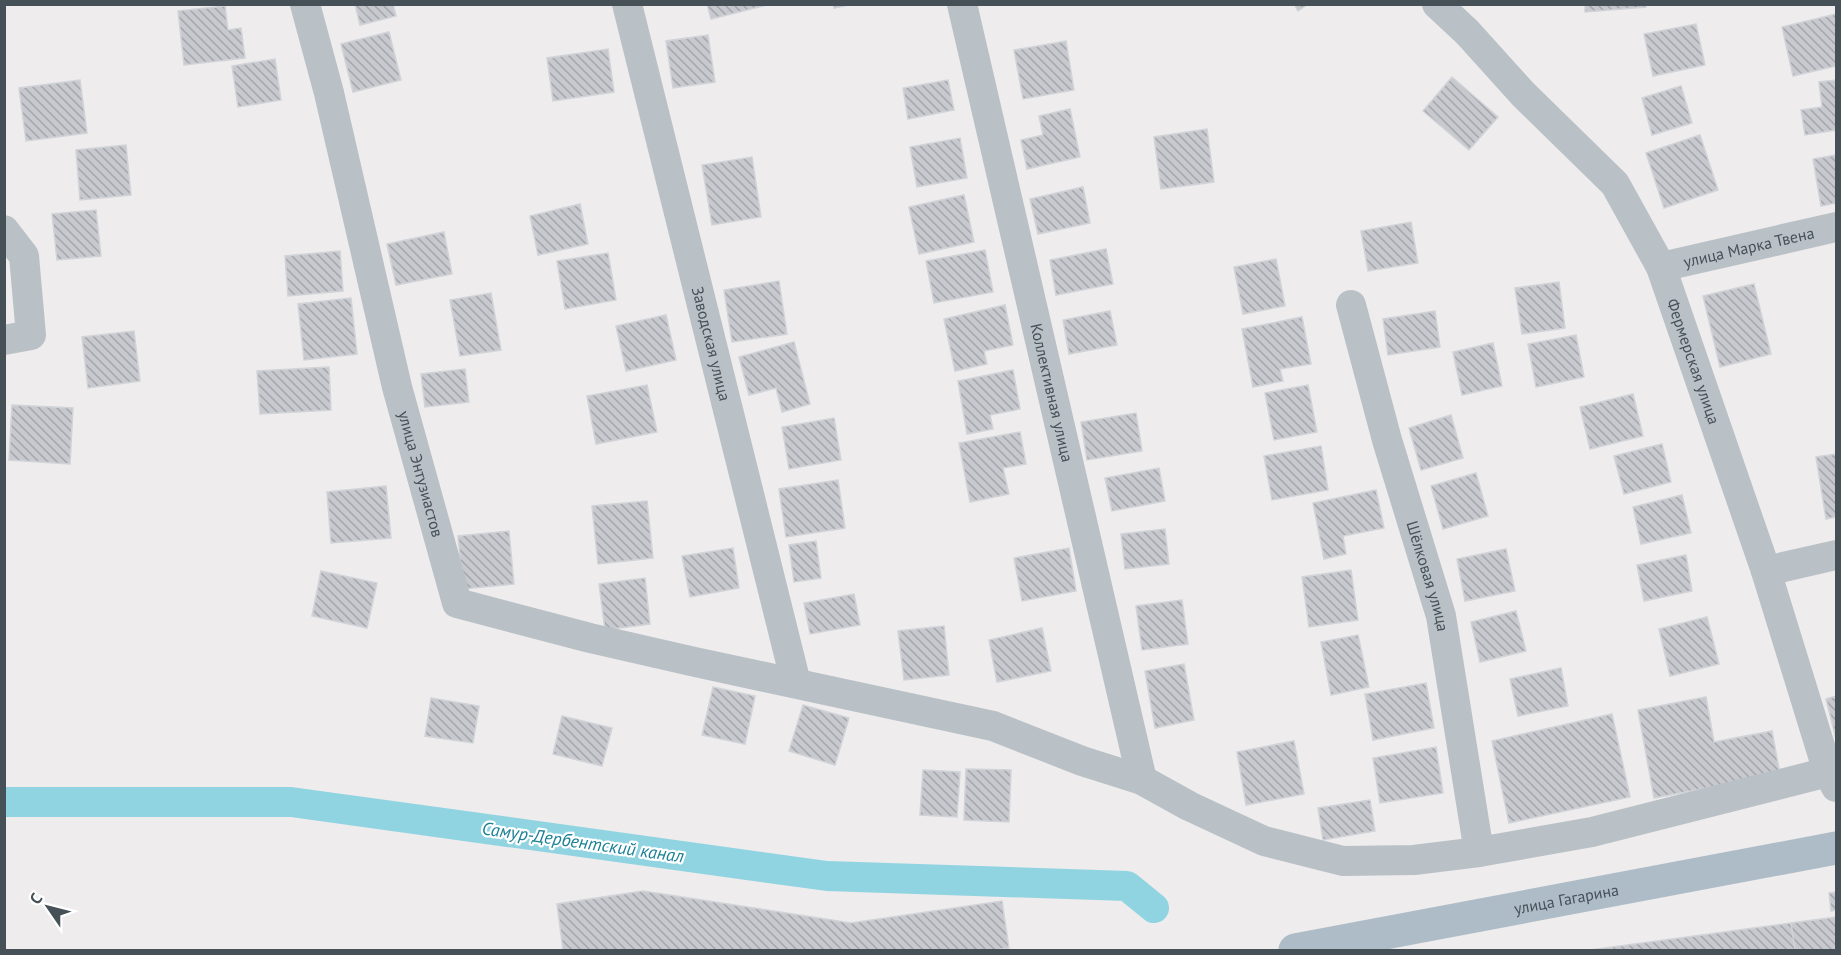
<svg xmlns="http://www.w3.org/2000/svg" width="1841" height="955" viewBox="0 0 1841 955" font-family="'PT Sans',sans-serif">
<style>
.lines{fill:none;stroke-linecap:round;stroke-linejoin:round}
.canal{stroke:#90d4e1;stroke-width:30}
.building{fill:url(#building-back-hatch);stroke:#d0d3d7;stroke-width:1.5}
.minor{stroke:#b9c1c7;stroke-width:30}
.major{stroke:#aebcc8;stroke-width:33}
.labels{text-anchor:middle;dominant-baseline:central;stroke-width:4.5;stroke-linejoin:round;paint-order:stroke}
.street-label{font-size:16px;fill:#465057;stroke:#fff}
.water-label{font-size:18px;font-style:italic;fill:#1b8195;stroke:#fff}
</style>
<defs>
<pattern id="building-back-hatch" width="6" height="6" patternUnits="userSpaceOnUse" patternTransform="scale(1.5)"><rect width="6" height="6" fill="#c7c9ce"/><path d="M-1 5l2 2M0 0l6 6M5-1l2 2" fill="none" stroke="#a3a6aa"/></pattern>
</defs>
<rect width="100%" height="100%" fill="#eeecec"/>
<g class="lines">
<path class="canal" d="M4 802H291L827 876 1127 886 1154 908"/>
</g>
<path class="building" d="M355 4H393L396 16 360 25Z
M707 4H767V5L711 19Z
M834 4H853L834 8Z
M1294 4H1308L1298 11Z
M1585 4H1645L1646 7 1585 12Z
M225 6 228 30 241 28 245 58 184 65 178 11Z
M1836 14V66L1793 76 1782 27Z
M1696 24 1705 65 1653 76 1644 34Z
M389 32 401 80 353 92 341 44Z
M708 35 715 82 673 88 666 41Z
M1066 41 1074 90 1023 99 1014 50Z
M608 49 614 92 553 101 547 58Z
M275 59 281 100 238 107 232 66Z
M1452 77 1498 117 1469 150 1423 111Z
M80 80 87 133 26 141 19 88Z
M948 80 954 110 908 119 903 88Z
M1836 80V130L1805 135 1801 110 1822 107 1819 82Z
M1681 86 1692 123 1652 135 1642 98Z
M1070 109 1080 157 1027 169 1021 140 1043 135 1039 116Z
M1207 129 1214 182 1161 189 1154 137Z
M1700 135 1718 190 1664 208 1646 153Z
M960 138 967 178 917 187 910 147Z
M126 145 131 195 80 200 76 150Z
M1836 155V203L1821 206 1813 159Z
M752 157 761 217 712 225 702 165Z
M1083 187 1090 223 1038 234 1030 199Z
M964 195 974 242 919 254 909 207Z
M580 204 588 244 538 255 530 216Z
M96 210 101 256 57 260 52 214Z
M1411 222 1418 263 1368 271 1361 231Z
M444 232 452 274 396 285 387 244Z
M1106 249 1113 284 1056 295 1050 260Z
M985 250 993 292 934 303 926 261Z
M340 251 343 291 288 296 285 256Z
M608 253 616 300 565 309 557 261Z
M1276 259 1285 306 1243 314 1234 267Z
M779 281 787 334 732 342 724 290Z
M1559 282 1565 328 1522 334 1515 288Z
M1754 284 1771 354 1720 367 1703 296Z
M491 293 501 350 460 356 450 300Z
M351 298 357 354 304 360 298 304Z
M1005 305 1013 345 984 351 987 364 955 371 944 319Z
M1110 311 1117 345 1069 354 1063 320Z
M1435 311 1440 347 1388 355 1383 319Z
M666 315 676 360 626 371 616 326Z
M1302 317 1311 364 1280 369 1283 381 1253 387 1242 329Z
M134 331 140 381 88 388 82 337Z
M1576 335 1584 377 1536 387 1528 344Z
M794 342 810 404 782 412 776 388 749 395 739 357Z
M1493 343 1502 386 1462 395 1453 352Z
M329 367 331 410 260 414 257 371Z
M465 369 469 402 425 407 421 374Z
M1013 370 1020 409 990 415 993 429 967 434 958 381Z
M647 385 657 432 596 444 587 396Z
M1308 385 1317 432 1274 440 1265 393Z
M1633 394 1643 436 1590 449 1580 407Z
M12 405 73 408 70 464 9 460Z
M1136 413 1142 451 1087 460 1081 422Z
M1451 415 1463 458 1421 470 1409 428Z
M834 418 841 460 789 469 782 427Z
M1020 432 1026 464 1003 468 1009 494 970 502 959 443Z
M1662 444 1671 482 1624 494 1614 456Z
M1321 446 1328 490 1272 500 1264 456Z
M1836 454V517L1826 519 1816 457Z
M1159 468 1165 501 1112 511 1105 478Z
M1476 473 1488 516 1443 529 1431 486Z
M838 480 845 528 786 537 779 489Z
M386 486 391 538 331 543 327 492Z
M1376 490 1384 528 1343 536 1346 554 1324 559 1313 503Z
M1682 495 1691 533 1641 544 1633 507Z
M647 501 653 558 598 564 592 506Z
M1165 529 1169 564 1125 569 1121 534Z
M509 531 514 584 463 589 458 536Z
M816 541 821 578 794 582 789 545Z
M733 548 739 588 690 597 682 556Z
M1069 548 1076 591 1022 601 1014 558Z
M1506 549 1515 591 1465 601 1457 559Z
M1686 555 1692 591 1644 601 1637 565Z
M1351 570 1358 620 1309 627 1302 577Z
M321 571 377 583 367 628 312 616Z
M645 578 650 624 605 630 599 584Z
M854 594 860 625 810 634 804 603Z
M1182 600 1188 644 1142 650 1136 606Z
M1516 611 1526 651 1480 662 1471 622Z
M1707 617 1719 664 1670 676 1659 629Z
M944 626 949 675 904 680 898 631Z
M1042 628 1051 671 997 682 989 640Z
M1358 635 1369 687 1331 695 1321 642Z
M1184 664 1194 720 1155 728 1145 671Z
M1561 668 1568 706 1518 716 1510 679Z
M1426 683 1434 728 1373 740 1365 694Z
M713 687 755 696 745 744 702 735Z
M1836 696V739L1826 699Z
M1706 697 1714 742 1772 731 1780 774 1654 798 1638 710Z
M431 698 479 706 473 743 425 736Z
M803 705 849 718 835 765 789 751Z
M1612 714 1630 797 1509 823 1492 741Z
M562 716 612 728 602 766 553 754Z
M1294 741 1304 794 1246 805 1237 752Z
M1436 747 1443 793 1380 803 1373 758Z
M966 769 1011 770 1009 822 964 820Z
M923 770 960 772 957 817 920 815Z
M1370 800 1375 831 1323 840 1318 808Z
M643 891 851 923 1002 901 1009 948 993 950H563L557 904Z
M1836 892V910L1831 911 1829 893Z
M1836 917V950H1795L1791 923Z
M1791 923 1795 950H1590Z"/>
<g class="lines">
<g class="minor">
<path id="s1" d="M305 4 329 93 397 387 457 603 590 638 695 662 993 726 1082 761 1142 780 1189 806 1264 841 1343 861 1414 860 1479 852 1592 832 1828 772"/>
<path id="s2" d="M627 4 796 683"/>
<path id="s3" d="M962 4 1142 780"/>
<path id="s4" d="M1437 4 1467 32 1523 94 1615 184 1661 267 1766 571 1828 772 1836 787"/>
<path d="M4 230 24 256 31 335 4 340"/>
<path id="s5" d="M1661 267 1836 227"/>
<path id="s6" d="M1351 305 1387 440 1441 616 1479 852"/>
<path d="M1766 571 1836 555"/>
</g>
<path class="major" id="s7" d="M1295 950 1836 848"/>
</g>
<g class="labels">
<g class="street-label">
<text stroke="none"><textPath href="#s5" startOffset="90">улица Марка Твена</textPath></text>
<text stroke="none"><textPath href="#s2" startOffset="350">Заводская улица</textPath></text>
<text stroke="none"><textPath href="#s4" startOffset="448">Фермерская улица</textPath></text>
<text stroke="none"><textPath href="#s3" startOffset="399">Коллективная улица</textPath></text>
<text stroke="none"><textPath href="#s1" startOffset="484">улица Энтузиастов</textPath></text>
<text stroke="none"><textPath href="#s6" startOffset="282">Шёлковая улица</textPath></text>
<text stroke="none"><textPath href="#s7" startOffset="276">улица Гагарина</textPath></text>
</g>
<g class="water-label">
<text transform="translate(583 842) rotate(8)">Самур-Дербентский канал</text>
</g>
</g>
<rect width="1841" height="955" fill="none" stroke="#465057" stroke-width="12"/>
<g transform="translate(48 907) rotate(305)" stroke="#ffffff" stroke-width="4.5" paint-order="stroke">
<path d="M0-4.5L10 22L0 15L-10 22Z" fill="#465057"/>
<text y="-9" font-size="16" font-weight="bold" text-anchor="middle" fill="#465057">С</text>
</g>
</svg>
